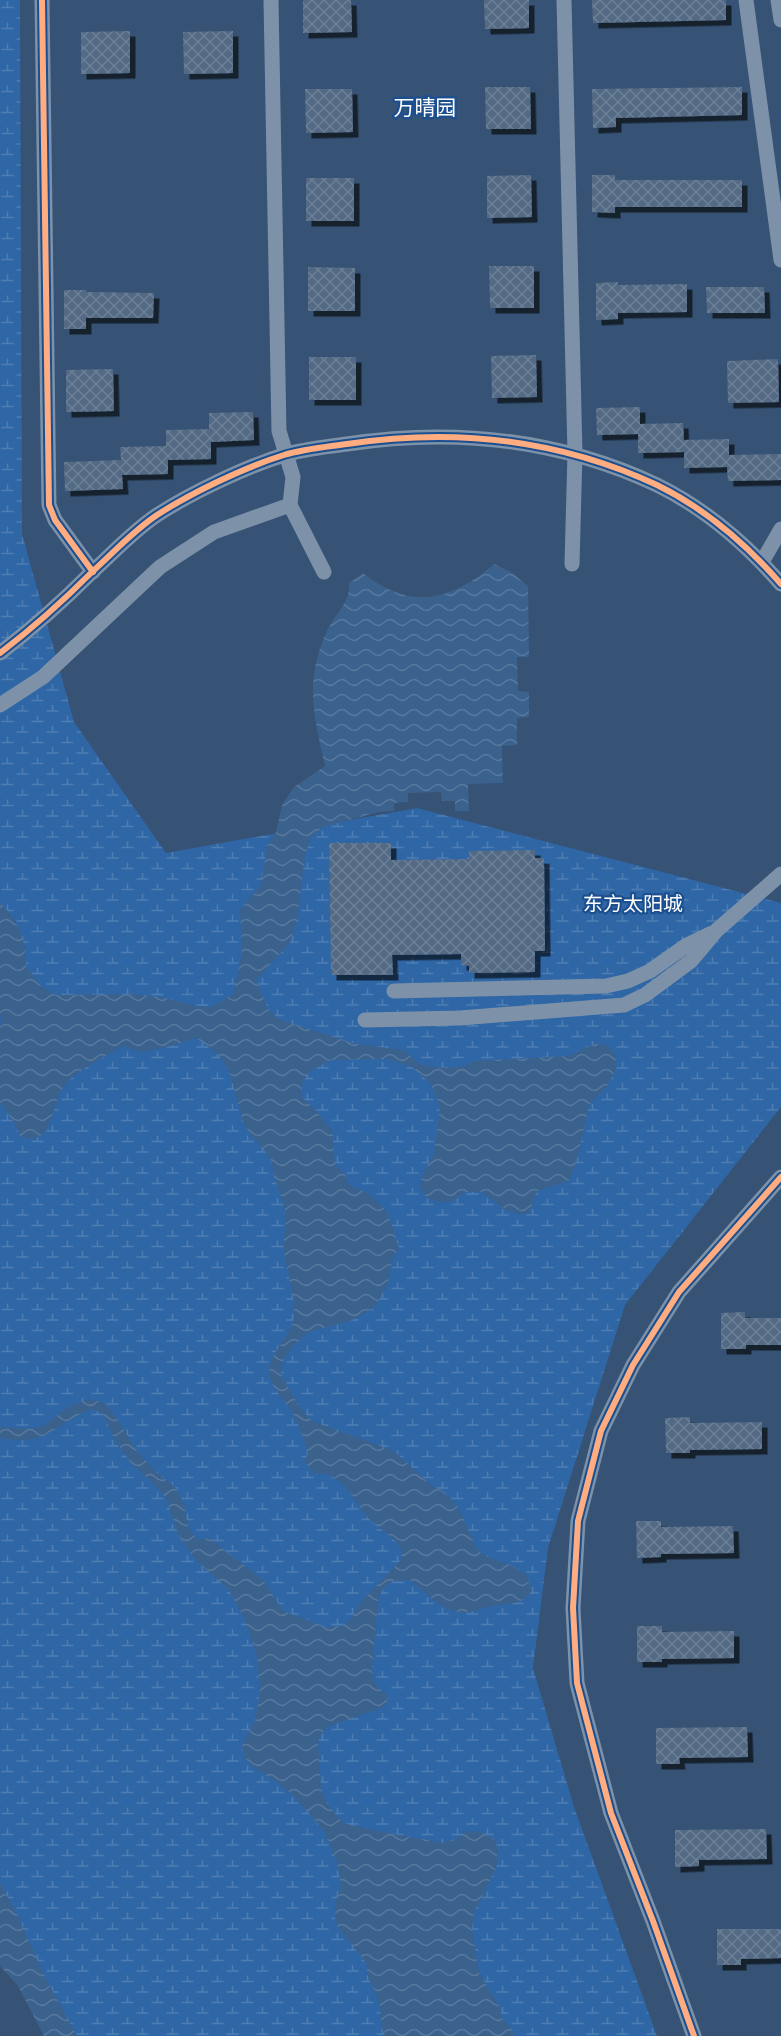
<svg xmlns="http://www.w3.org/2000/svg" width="781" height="2036" viewBox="0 0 781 2036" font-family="Karla,'Noto Sans SC',sans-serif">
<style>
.wetland{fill:url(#wetland-marsh)}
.water{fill:url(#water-waves)}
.building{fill:url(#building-cross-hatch);filter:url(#shadow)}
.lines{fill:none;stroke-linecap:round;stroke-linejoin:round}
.minor{stroke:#7d92a8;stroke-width:15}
.cycleway-casing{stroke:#1b4f8f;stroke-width:10}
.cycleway{stroke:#ffac80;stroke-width:6}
.labels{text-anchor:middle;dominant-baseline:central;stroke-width:4.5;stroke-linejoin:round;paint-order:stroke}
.neighbourhood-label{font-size:20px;fill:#fff;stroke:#1b4f8f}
.quarter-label{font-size:21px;fill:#fff;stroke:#1b4f8f}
</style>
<defs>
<pattern id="wetland-marsh" width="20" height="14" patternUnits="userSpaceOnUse" patternTransform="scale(1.5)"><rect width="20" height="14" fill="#2f66a5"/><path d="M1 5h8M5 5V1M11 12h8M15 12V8" fill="none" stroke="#4e7db2"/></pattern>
<pattern id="water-waves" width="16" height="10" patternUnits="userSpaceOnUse" patternTransform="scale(1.5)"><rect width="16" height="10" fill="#3b618d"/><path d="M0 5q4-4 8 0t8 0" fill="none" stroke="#58799e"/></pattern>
<pattern id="building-cross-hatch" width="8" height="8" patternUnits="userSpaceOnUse" patternTransform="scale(1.5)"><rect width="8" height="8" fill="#526984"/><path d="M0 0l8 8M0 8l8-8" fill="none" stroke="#6c8096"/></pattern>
<filter id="shadow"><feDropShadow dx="5.5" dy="5.5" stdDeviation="0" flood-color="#0009"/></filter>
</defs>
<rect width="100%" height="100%" fill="#365274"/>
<path class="wetland" d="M0 0H20L22 534 74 722 166 853 417 808 781 903V1107L625 1305 548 1548 533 1668 574 1807 657 2036H59L0 1912Z"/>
<path class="water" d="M494 564 511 572 528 586 529 657H517L518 691 529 692V717L517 718V745L502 746 503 783 468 784 469 811H455V801H442L441 792 408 793V802L394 803V811L379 812 323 827 311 837 305 855 297 920 290 943 256 980 268 1009 280 1020 356 1044 403 1050 421 1065 447 1068 465 1066 473 1061 569 1056 594 1044 607 1045 616 1056 615 1072 607 1086 589 1105 577 1159 569 1181 537 1191 529 1213 519 1214 506 1210 481 1192H466L452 1201 439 1202 426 1197 420 1185 423 1174 434 1153 440 1107 431 1084 412 1067 388 1059 331 1060 310 1071 302 1083 301 1097C315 1107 320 1118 332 1130L335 1164 346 1176 349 1185 367 1193 387 1211 399 1248 392 1260 388 1282 375 1307 350 1321 308 1332 293 1346 286 1356 282 1363 281 1374 299 1407 312 1421 394 1451 431 1485 444 1492 458 1507 477 1549 485 1556 513 1566 526 1575 532 1590C523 1605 512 1603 496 1605 487 1606 478 1611 469 1612 445 1616 427 1593 410 1580L392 1581 383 1589 378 1599 372 1672C374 1683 376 1688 386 1693L388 1699 384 1707 329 1726 321 1734 318 1743 321 1789 328 1805 343 1823 372 1830 443 1843 456 1839 467 1832 478 1831 494 1839 498 1850 496 1868 474 1913 472 1930 479 1973 498 2004 503 2020 513 2031 514 2036H385C379 2025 382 2013 379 2002 375 1988 365 1979 367 1964L338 1927 335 1918 336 1902 341 1884 337 1862 324 1831 295 1797 276 1781 254 1768 244 1757 242 1745 255 1720 260 1692 257 1656 245 1620 229 1590 195 1559 179 1536 166 1498 155 1485 131 1463 115 1440 103 1414 92 1409C52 1424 50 1447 0 1438V1427L29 1429 43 1426 70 1406 89 1399 104 1403 116 1417 137 1451 157 1473 175 1487 184 1504 188 1526 197 1540 209 1538 263 1580 283 1611 326 1627 341 1626 351 1620 361 1602 400 1561C402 1556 403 1552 400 1547 394 1536 378 1529 369 1519 357 1505 339 1467 315 1474L304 1461 308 1454C304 1440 299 1424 292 1412 285 1400 273 1391 270 1377 266 1351 293 1339 294 1315 295 1292 285 1270 284 1247 283 1238 286 1229 286 1220 286 1204 278 1191 274 1176 273 1172 273 1167 272 1163 266 1148 252 1139 245 1126 242 1121 241 1114 240 1108 228 1070 232 1061 196 1038L175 1045 143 1052 122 1046C103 1058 82 1067 66 1083 51 1099 54 1151 20 1136L15 1124 0 1102V1028L2 1020 0 1013V903C18 919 27 943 26 966L41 986 56 995 133 994 166 998 194 1006 211 1007 234 994 242 951 240 910 261 885 267 846 276 832 282 805 294 787 325 766C314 716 304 682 326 633 333 616 351 603 349 583L363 573C410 611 451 601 494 564Z
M0 1883 15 1910 45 1977 77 2036H44L18 1986 0 1966Z"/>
<path class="building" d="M303 0H351L352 32 303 33Z
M484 0H529V28L485 29Z
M592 0H726V20L593 23Z
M130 31V73L81 74V32Z
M233 31V73L184 74 183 32Z
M485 87H530L531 129H486Z
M742 87V115L616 118V127L593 128 592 89Z
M305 89H352L353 132 306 133Z
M531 175 532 217 487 218V176Z
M592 175H615V180H742V207H615V213L592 212Z
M306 178H354V221H306Z
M489 266H534V308H490Z
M308 267 355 268V311H308Z
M618 282V285L687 284V312L618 313V319L596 320V283Z
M706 287H764L765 313H707Z
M64 290H86V292L154 293 153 318H86V329H64Z
M536 355 537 397 492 398 491 356Z
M309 357H356V400H309Z
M778 359 779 402 728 403 727 361Z
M113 369 114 411 66 412V370Z
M640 407V424L683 423 684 440 729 439V455L781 454V480L728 481 727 467 684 468V452L638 453V434L597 435 596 408Z
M253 412 254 440 211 442V459L168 460V474L122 475 123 489 65 491 64 462 121 460 120 447 166 446V430L209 429V413Z
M329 843H391V860L469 859V851L535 850V858H544L545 951H535V972L469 973V966L461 965V954L392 955 393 975H331Z
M745 1312V1318H781V1345H746V1349H721V1313Z
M690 1417V1423L762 1422V1449L690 1450V1453H666L665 1418Z
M636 1521H661V1527L733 1526 734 1553 661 1554V1557L637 1558Z
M637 1626H662V1632L734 1631V1658L662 1659V1662H637Z
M747 1727 748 1757 679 1758 680 1764H656V1728Z
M766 1829 767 1859 699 1860V1866L675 1867V1830Z
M717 1929H781V1958L741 1959V1965H717Z"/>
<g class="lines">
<path class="minor" d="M42 0 49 505 55 520 93 572
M271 0 279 431 293 477 290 505 324 572
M564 0 575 453 572 564
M746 0 781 260
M778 0 781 20
M762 562 781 529
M0 653C33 628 63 601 92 572 113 553 133 531 157 515 191 493 245 467 284 455 304 449 326 447 347 444 453 428 559 439 657 485 704 508 747 545 781 584
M0 705 43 677 160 567 214 532 290 505
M394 991 606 986 628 981 650 971 687 945 712 933
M365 1020 460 1018 624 1005 645 995 691 961 717 930 781 874
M694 2036 653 1921 611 1813 577 1683 573 1608 578 1521 601 1431 633 1365 679 1292 781 1177"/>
<defs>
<path id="cycleway" d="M42 0 49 505 55 520 93 572
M0 653C33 628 63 601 92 572 113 553 133 531 157 515 191 493 245 467 284 455 304 449 326 447 347 444 453 428 559 439 657 485 704 508 747 545 781 584
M694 2036 653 1921 611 1813 577 1683 573 1608 578 1521 601 1431 633 1365 679 1292 781 1177"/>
</defs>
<use href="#cycleway" class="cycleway-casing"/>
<use href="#cycleway" class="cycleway"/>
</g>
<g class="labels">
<g class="neighbourhood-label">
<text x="633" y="904">东方太阳城</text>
</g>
<g class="quarter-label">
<text x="425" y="108">万晴园</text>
</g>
</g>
</svg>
